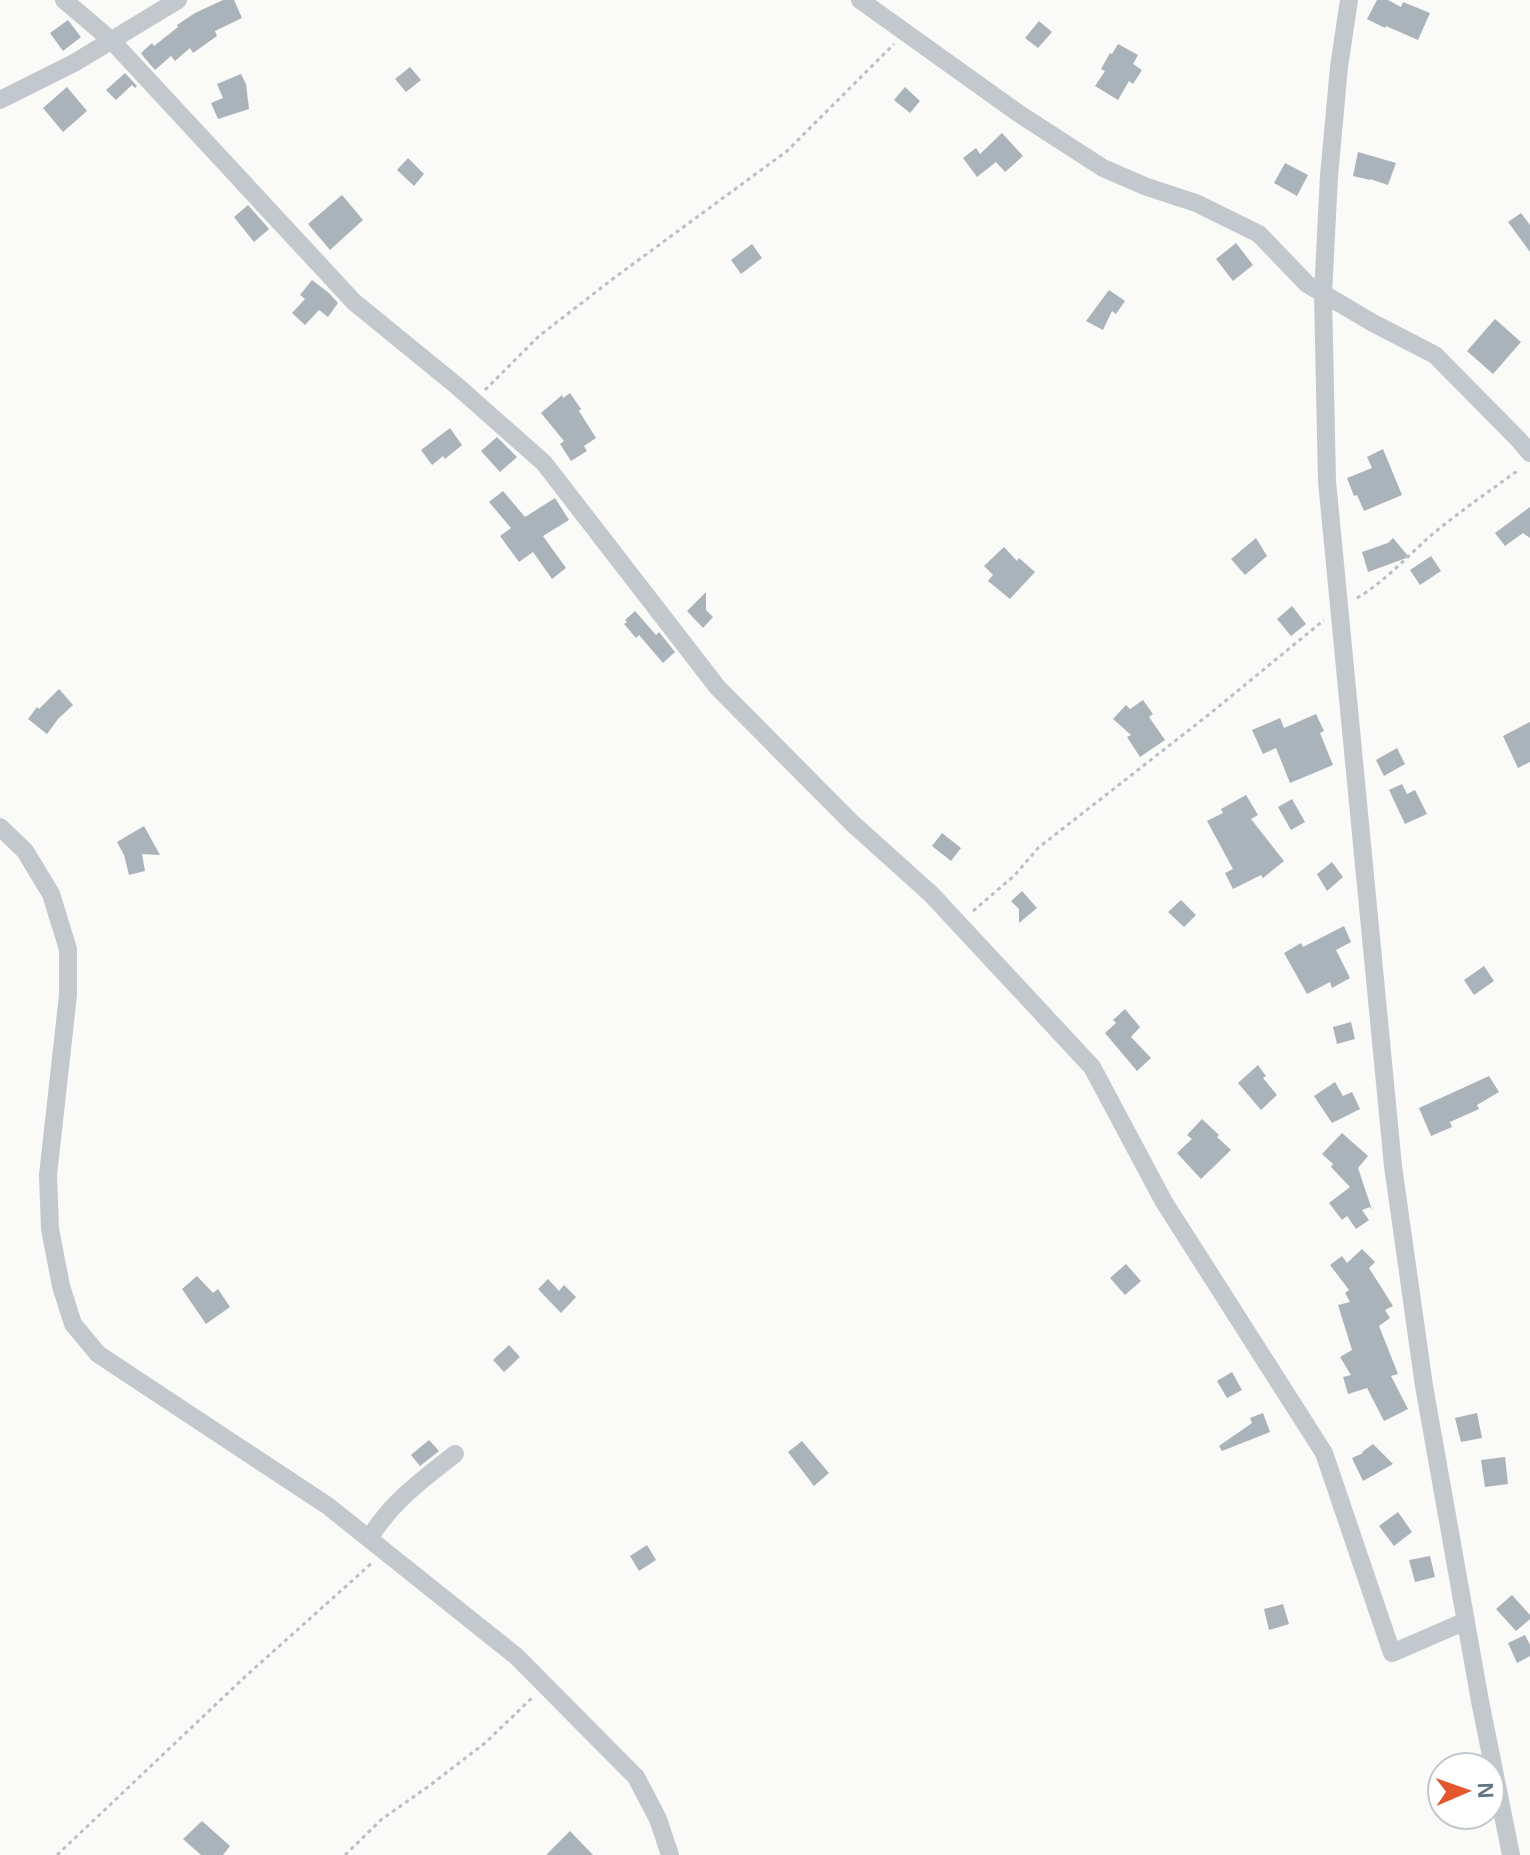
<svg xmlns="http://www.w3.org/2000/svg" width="1530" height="1855" viewBox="0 0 1530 1855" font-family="Helvetica,sans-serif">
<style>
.building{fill:#aab3b9}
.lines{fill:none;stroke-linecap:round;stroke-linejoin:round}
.path{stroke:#bbbfc2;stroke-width:3;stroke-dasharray:4 4;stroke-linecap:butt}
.street{stroke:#c3c8cc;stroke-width:18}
</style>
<rect width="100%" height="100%" fill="#fafaf8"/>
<path class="building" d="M223 0H234L242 18 215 31 217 36 193 53 190 48 175 61 171 56 155 70 143 56 141 53 152 43 154 46 178 27 177 25 195 13Z
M1377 0H1388L1401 7 1403 2 1430 13 1418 40 1386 26 1385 28 1367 19Z
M68 20 81 37 63 51 50 33Z
M1039 21 1052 32 1038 48 1025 38Z
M1118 44 1138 55 1133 64 1142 70 1133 84 1129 81 1118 100 1095 86 1105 71 1101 69 1110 53 1112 54Z
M410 67 421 80 406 92 395 79Z
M125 73 137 86 135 88 132 85 116 100 106 90Z
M241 74 246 84 249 109 218 119 211 103 223 98 217 84Z
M67 87 87 111 63 132 43 108Z
M905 87 920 101 910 113 894 100Z
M1002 133 1023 156 1005 172 996 162 977 177 963 158 976 148 980 154Z
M1358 152 1396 163 1388 185 1370 179V180L1353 176Z
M408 158 424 174 414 186 397 170Z
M1285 163 1308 175 1297 196 1274 183Z
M342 195 363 220 330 250 308 224Z
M248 205 269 229 254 242 234 217Z
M1521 213 1530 225V252L1508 222Z
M1236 243 1253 265 1233 281 1216 259Z
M752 244 762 258 741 274 731 260Z
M312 280 329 293 338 303 328 317 319 310 305 325 292 313 305 299 300 295Z
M1109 290 1125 301 1116 314 1112 311 1103 330 1086 321Z
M1495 319 1521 342 1493 374 1467 351Z
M570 393 581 409 579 411 596 438 584 446 587 451 571 461 560 444 564 441 541 413 562 395 563 398Z
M450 428 462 445 445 459 443 456 432 465 421 450Z
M497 437 517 457 500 472 481 451Z
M1383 449 1402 495 1364 511 1357 495 1354 496 1347 478 1372 468 1367 457Z
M503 491 525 517 555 498 569 520 543 536 566 568 552 579 533 552 519 562 500 536 511 528 489 502Z
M1530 507V538L1523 533 1505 546 1495 533Z
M1256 538 1267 556 1245 575 1231 559Z
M1393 538 1409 557 1368 572 1362 552 1388 543Z
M1004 547 1017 561 1019 558 1035 572 1010 599 988 581 993 575 984 566Z
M1431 556 1441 571 1420 585 1410 570Z
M706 592V610L713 617 703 628 687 611Z
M1292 606 1306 624 1291 636 1277 619Z
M635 611 656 635 659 632 675 652 663 663 639 635 636 638 624 624 627 622 625 620Z
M59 689 73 705 58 719 47 734 28 719 37 707 39 709Z
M1143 700 1153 714 1149 717 1165 740 1140 757 1127 737 1131 735 1113 719 1126 705 1130 709Z
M1316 714 1324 731 1320 733 1333 765 1290 783 1276 748 1263 754 1252 730 1280 718 1284 728Z
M1530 722V762L1518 768 1503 736Z
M1397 748 1405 764 1384 776 1376 760Z
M1402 784 1407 794 1415 790 1427 814 1405 824 1389 790Z
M1246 795 1258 815 1251 819 1284 861 1263 878 1261 875 1233 889 1225 873 1233 869 1207 821 1223 813 1221 809Z
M1292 799 1305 822 1291 830 1278 807Z
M144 826 160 855 142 854 145 871 129 875 124 855 117 842Z
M942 833 961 848 951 861 932 846Z
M1332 862 1343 877 1327 891 1317 874Z
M1022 891 1037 908 1019 923V909L1011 901Z
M1181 900 1196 915 1184 927 1168 912Z
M1344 926 1351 942 1336 950 1350 978 1332 988 1330 982 1307 994 1284 953 1301 943 1303 947Z
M1484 966 1494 981 1474 995 1464 980Z
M1125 1009 1140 1027 1131 1037 1151 1058 1137 1071 1105 1033 1116 1023 1113 1020Z
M1351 1022 1355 1039 1337 1044 1333 1027Z
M1258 1065 1266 1076 1263 1078 1277 1095 1261 1110 1238 1083Z
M1489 1076 1499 1092 1477 1105 1479 1109 1450 1122 1452 1127 1431 1136 1419 1108Z
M1335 1082 1343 1096 1352 1092 1360 1109 1332 1123 1314 1096Z
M1202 1119 1219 1135 1217 1137 1231 1150 1201 1179 1177 1153 1192 1139 1187 1135Z
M1342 1133 1368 1156 1358 1168 1372 1210 1370 1207 1362 1210 1369 1220 1356 1229 1347 1216 1342 1220 1329 1203 1350 1187 1331 1167 1333 1164 1322 1154Z
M1362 1249 1375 1262 1369 1268 1393 1306 1385 1310 1390 1318 1379 1326 1398 1374 1391 1376 1408 1409 1384 1421 1367 1388 1348 1394 1343 1377 1351 1375 1340 1357 1352 1350 1338 1305 1350 1302 1345 1293 1349 1290 1330 1265 1342 1256 1347 1263Z
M1126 1264 1141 1281 1125 1295 1110 1278Z
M197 1276 213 1293 218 1289 230 1307 206 1324 182 1289Z
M548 1279 559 1291 564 1285 576 1297 561 1313 538 1289Z
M509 1345 520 1357 504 1372 493 1360Z
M1232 1372 1242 1390 1227 1398 1217 1381Z
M1263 1413 1270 1432 1222 1451 1219 1446 1252 1423 1250 1418Z
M1477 1413 1482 1438 1461 1442 1455 1418Z
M429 1440 439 1451 420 1466 411 1455Z
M802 1441 829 1473 814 1486 788 1452Z
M1373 1444 1393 1464 1363 1481 1352 1458 1363 1453 1362 1452Z
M1505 1457 1508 1484 1485 1487 1481 1460Z
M1398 1512 1412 1532 1394 1546 1379 1526Z
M647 1545 656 1560 639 1571 630 1556Z
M1430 1556 1435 1577 1415 1582 1409 1560Z
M1512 1595 1530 1615V1619L1516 1631 1496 1609Z
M1283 1604 1289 1624 1269 1630 1264 1609Z
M1525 1635 1530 1645V1656L1517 1663 1508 1643Z
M202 1821 230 1846 223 1855H201L183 1839Z
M570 1831 593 1855H546Z"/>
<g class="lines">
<path class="path" d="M485 390 539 336 614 278 787 151 894 44
M1357 598C1384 582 1406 558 1429 537 1458 513 1489 491 1520 469
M973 911 1015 875 1038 848 1207 716 1324 620
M57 1855 247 1675 373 1562
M345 1855 382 1819 429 1786 485 1743 534 1696"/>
<path class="street" d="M64 0 112 41 354 302 457 386 544 463 718 688 852 823 931 894 1092 1067 1164 1202 1324 1453 1392 1653 1466 1621
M860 0 1018 113 1103 168 1147 187 1196 203 1259 234 1307 284 1373 323 1435 355 1518 439 1530 453
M1349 0 1339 67 1329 176 1323 295 1327 481 1393 1166 1424 1386 1480 1701 1511 1855
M0 100 74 63 178 0
M0 827 25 851 51 894 68 949V995L48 1175 50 1229 61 1286 73 1324 98 1354 328 1506 516 1656 636 1777 658 1819 670 1855
M369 1539C390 1503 423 1479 455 1454"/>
</g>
<g transform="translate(1466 1791) rotate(88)"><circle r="38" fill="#ffffff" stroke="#c1c8cd" stroke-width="2"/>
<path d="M0-6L14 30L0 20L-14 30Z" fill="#e4572e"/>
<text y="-12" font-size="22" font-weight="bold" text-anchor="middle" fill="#657683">N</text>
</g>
</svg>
